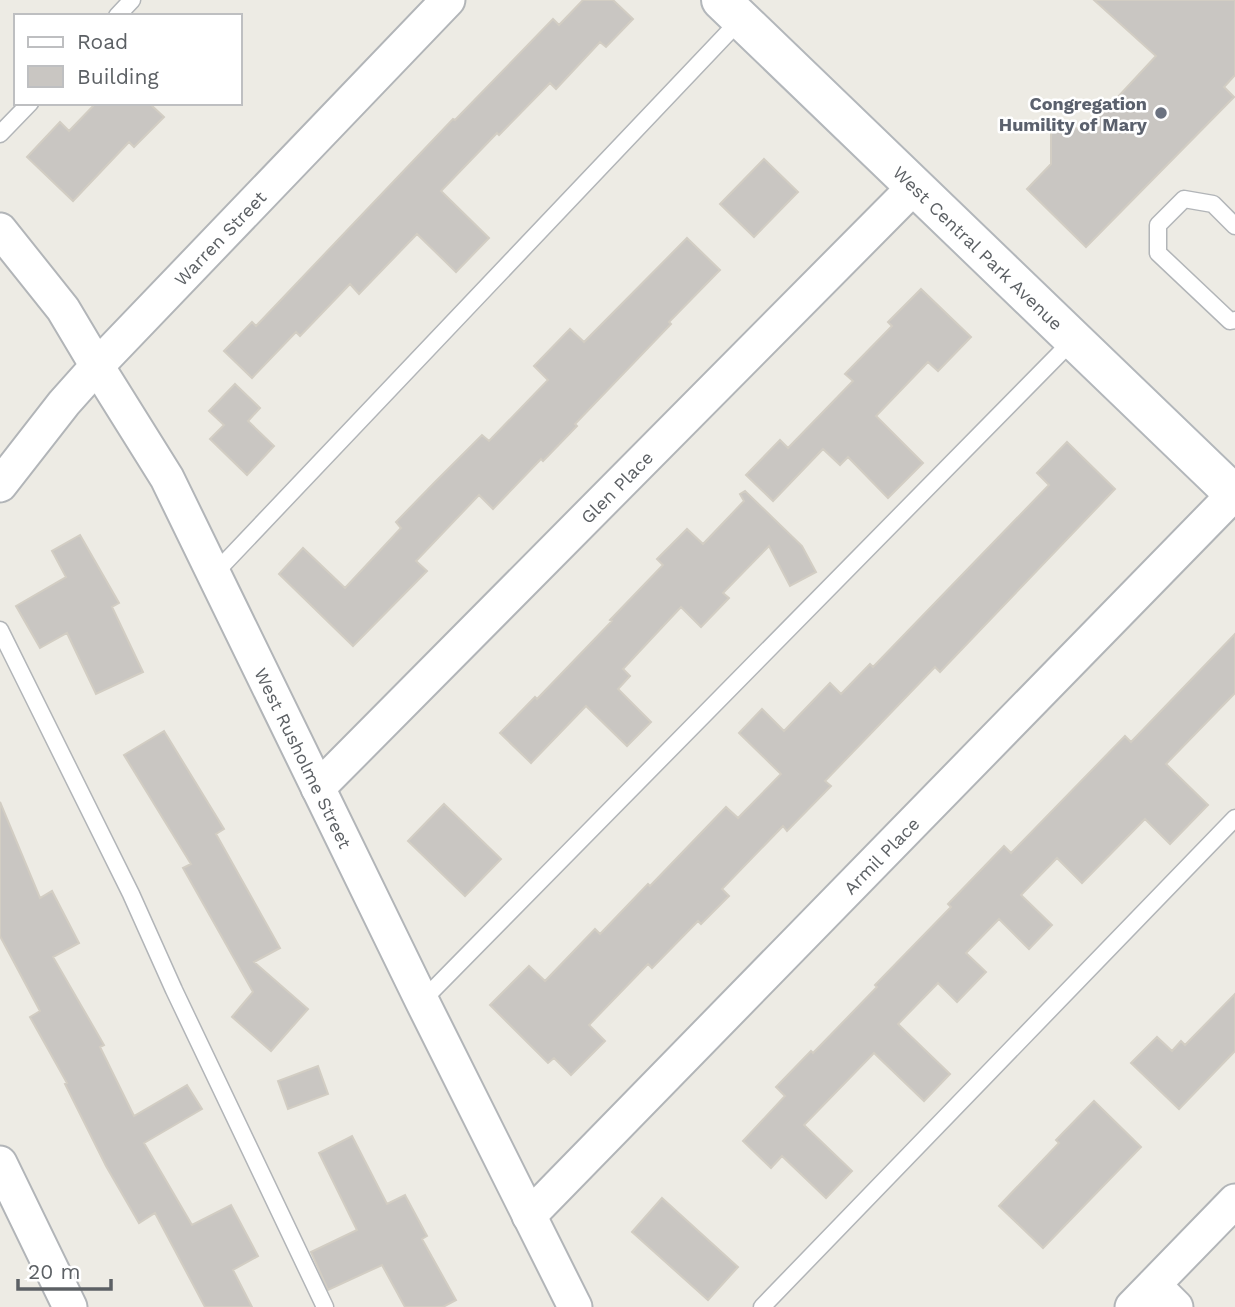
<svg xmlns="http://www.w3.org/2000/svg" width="1235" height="1307" viewBox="0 0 1235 1307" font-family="'Work Sans',sans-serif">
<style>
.building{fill:#c9c6c2;stroke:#d2cdc3;stroke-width:2}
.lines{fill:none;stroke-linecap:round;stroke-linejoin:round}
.lane-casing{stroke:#b2b5b8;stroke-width:19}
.street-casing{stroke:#b2b5b8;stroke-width:37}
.secondary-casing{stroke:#b3b7bb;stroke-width:42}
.lane{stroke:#fff;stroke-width:16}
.street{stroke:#fff;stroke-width:33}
.secondary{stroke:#fff;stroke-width:38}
.worship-dot{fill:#6b7280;stroke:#fff;stroke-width:2.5}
.labels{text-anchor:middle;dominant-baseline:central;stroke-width:5;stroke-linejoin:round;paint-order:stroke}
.worship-label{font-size:18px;font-weight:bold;fill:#5b616d;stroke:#fff;text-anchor:end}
.street-label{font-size:18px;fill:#5c6064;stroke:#fff}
</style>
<rect width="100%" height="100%" fill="#edebe4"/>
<path class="building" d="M583 0H613L633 19 606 47 600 42 556 89 550 83 499 135 497 133 441 191 489 238 456 272 417 234 359 294 350 284 300 336 296 332 252 378 224 351 252 322 256 326 453 119 455 120 553 19 559 25Z
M1094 0H1235V75L1224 87 1234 97 1086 247 1027 189 1051 164V129L1089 128 1156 56Z
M96 103H149L164 117 134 147 129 142 73 201 27 157 60 122 69 131Z
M764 159 798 192 754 237 720 204Z
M687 238 720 270 669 322 671 324 575 424 577 426 543 461 541 459 493 509 479 495 416 561 427 571 353 646 279 574 303 548 345 588 401 528 396 522 435 482 482 435 489 441 548 380 534 366 570 329 584 342Z
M921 289 971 337 938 371 928 362 876 416 923 463 888 498 848 457 840 465 823 449 773 501 746 475 780 440 788 448 853 381 845 374 892 326 888 322Z
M235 384 260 408 248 421 274 446 247 475 210 439 224 425 209 411Z
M1067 442 1115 489 940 672 935 667 825 781 831 786 787 831 783 826 722 889 729 896 701 924 698 921 652 968 648 964 589 1025 605 1041 571 1075 554 1058 548 1063 490 1005 529 966 545 981 595 929 600 934 648 884 650 886 726 807 738 818 781 774 739 733 762 709 784 731 830 683 841 694 870 664 873 667 1049 485 1037 473Z
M745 491 802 546 816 572 790 586 769 546 723 593 729 598 701 627 681 607 623 669 630 676 618 689 651 722 627 746 586 706 531 763 500 733 535 697 537 699 612 621 610 620 663 565 657 559 687 529 703 544 744 501 740 494Z
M80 535 119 603 112 607 143 672 96 694 67 633 40 648 16 606 66 577 52 551Z
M1235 634V693L1166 764 1208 805 1170 844 1145 819 1082 883 1057 858 1021 895 1052 925 1029 949 999 919 966 953 986 972 957 1002 938 983 898 1024 950 1074 924 1101 874 1053 804 1125 852 1171 826 1198 782 1156 771 1168 743 1141 785 1096 776 1087 811 1051 813 1053 877 987 875 985 951 907 948 904 1004 846 1011 853 1125 736 1131 742Z
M164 731 224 829 216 834 280 948 254 962 308 1009 271 1051 232 1017 253 992 183 868 191 864 124 755Z
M0 802 40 898 52 891 79 943 53 957 104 1045 100 1047 134 1116 187 1085 202 1109 144 1143 192 1225 231 1205 258 1256 233 1270 252 1307H205L155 1213 139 1223 106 1166 65 1084 67 1083 30 1017 40 1011 0 936Z
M444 804 501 859 465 896 408 841Z
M1235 994V1051L1179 1109 1131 1063 1157 1037 1172 1051 1181 1041 1185 1045Z
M318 1066 328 1094 288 1109 278 1081Z
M1094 1101 1141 1147 1043 1248 999 1206 1059 1143 1056 1140Z
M352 1136 387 1204 405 1195 427 1236 422 1239 456 1300 443 1307H405L382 1265 328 1290 311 1252 357 1230 319 1153Z
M662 1198 738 1267 708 1300 632 1232Z"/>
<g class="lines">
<defs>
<path id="lane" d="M117 16 132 0
M0 134 30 103
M1235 226 1213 204 1184 199 1158 225V253L1230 321 1235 320
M214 574 741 19
M0 630 131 894 174 990 325 1307
M422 1001 1073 340
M762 1307 1235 818"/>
<g id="street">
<path id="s1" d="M0 230 63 309 97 366 167 478 422 1001 575 1307"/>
<path id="s2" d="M0 485 64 403 97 366 448 0"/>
<path id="s3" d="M318 788 914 187"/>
<path d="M0 1163 70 1307"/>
<path id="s4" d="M529 1216 1234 494"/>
<path d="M1154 1285 1176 1307"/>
<path d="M1132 1307 1235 1201"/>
</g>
<g id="secondary">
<path id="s5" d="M721 0 1235 495"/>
</g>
</defs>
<use href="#lane" class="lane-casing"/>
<use href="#street" class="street-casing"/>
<use href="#secondary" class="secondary-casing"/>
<use href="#lane" class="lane"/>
<use href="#street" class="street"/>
<use href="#secondary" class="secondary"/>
</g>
<circle class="worship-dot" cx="1161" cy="113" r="7"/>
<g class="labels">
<g class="worship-label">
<text x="1147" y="103">Congregation<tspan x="1147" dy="21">Humility of Mary</tspan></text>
</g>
<g class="street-label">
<text stroke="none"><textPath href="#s2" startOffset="331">Warren Street</textPath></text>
<text stroke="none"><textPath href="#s5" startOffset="357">West Central Park Avenue</textPath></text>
<text stroke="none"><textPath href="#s3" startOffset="424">Glen Place</textPath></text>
<text stroke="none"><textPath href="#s1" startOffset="611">West Rusholme Street</textPath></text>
<text stroke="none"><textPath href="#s4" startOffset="504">Armil Place</textPath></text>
</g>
</g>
<rect x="14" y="14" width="228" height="91" fill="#ffffff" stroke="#bebfc1" stroke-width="2"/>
<rect x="28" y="37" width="35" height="10" fill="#ffffff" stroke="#bebfc1" stroke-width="2"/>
<text x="77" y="49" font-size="21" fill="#5c6064">Road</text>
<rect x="28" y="66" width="35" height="21" fill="#c9c6c2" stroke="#bebfc1" stroke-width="2"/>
<text x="77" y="84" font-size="21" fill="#5c6064">Building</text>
<path d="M18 1279v10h93v-10" fill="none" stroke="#5c6064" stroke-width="3.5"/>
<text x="28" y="1279" font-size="21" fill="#5c6064" stroke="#ffffff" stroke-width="5" paint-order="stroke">20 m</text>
</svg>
